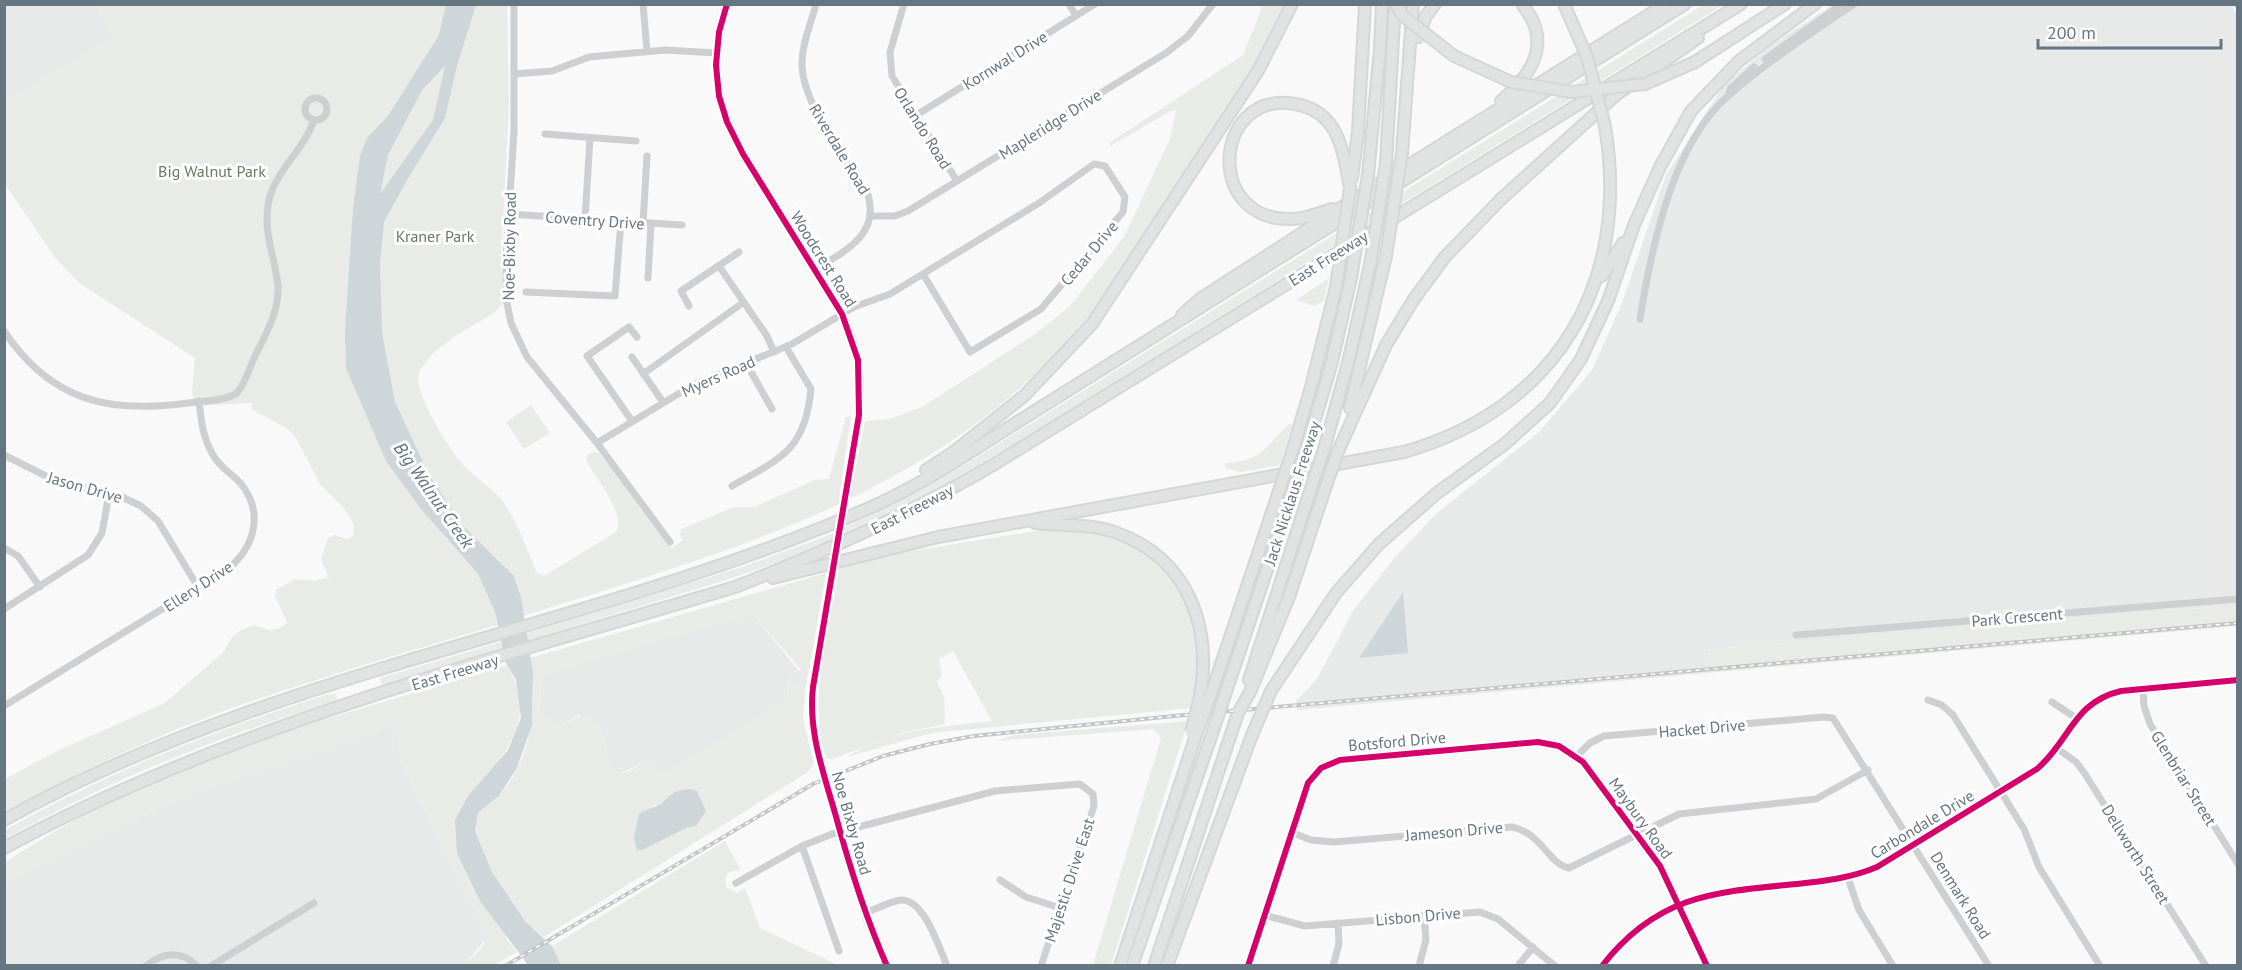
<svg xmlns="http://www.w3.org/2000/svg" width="2242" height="970" viewBox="0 0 2242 970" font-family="'PT Sans',sans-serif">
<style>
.built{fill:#e8e9e9}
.green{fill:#e8ebe6;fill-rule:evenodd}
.water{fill:#ced6d9;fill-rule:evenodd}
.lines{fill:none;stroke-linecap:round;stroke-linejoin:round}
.highway-casing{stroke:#d5d6d6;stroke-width:14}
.minor{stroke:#cecfd0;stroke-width:7}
.highway{stroke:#e1e2e2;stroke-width:10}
.rail-casing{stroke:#c3c5c6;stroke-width:4}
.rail{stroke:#fff;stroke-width:1.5;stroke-dasharray:4.5;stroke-linecap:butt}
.highway-bridge-casing{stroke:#d5d6d6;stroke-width:14;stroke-linecap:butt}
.minor-bridge{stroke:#cecfd0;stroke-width:7}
.highway-bridge{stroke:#e1e2e2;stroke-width:10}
.cycleway-casing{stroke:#fff;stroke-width:10}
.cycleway{stroke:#d6006c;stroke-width:6}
.labels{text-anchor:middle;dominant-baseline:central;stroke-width:6;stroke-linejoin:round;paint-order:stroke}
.street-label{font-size:16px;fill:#657683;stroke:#fff}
.park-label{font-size:16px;fill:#687a64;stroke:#fff}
.water-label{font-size:18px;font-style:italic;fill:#60757c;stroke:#fff}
</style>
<rect width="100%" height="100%" fill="#f9f9f9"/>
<path class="built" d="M4 5H95L115 36 5 101Z
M1832 5H2231L2238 15 2237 605 1704 650 1707 673 1297 710 1296 701 1317 679 1353 611 1395 557 1437 513 1539 432 1592 370 1622 303 1666 175 1724 85 1769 47Z
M749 615 755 616 798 670 802 671 810 664 805 691 791 679 788 681 787 699 784 702 666 773 662 774 653 762 648 761 620 773 615 772 610 766 600 725 579 715 559 726 539 712 542 676 547 673Z
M393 724 400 730 398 746 402 763 486 932V939L467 961 460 965H5L4 884 59 854 183 796Z"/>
<path class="green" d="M95 5H460L435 75 445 64 447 107 457 66 476 5H507L509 106 501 257 503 303 496 311C470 329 433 344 419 373 412 390 449 449 461 462 473 477 492 487 504 503 518 524 527 549 537 573L544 576 616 532C626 514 597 479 587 462L586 456 592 452 599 453C626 483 645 519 672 548L683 540 680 535 681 529 734 507H754L815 480 829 479 846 417 851 416 839 498 851 492 865 421 890 419 922 407 1035 334 1070 306 1124 237 1170 139 1176 111 1172 110 1111 146 1109 143 1243 55 1263 5H1288L1270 43C1234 100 1197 156 1160 213 1138 247 1117 283 1091 314 942 496 736 548 523 616 517 560 493 562 461 524 433 491 411 445 396 404 390 389 389 370 386 354L371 424 386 461 445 537 478 574 495 612 497 625C395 656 290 685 190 724 126 749 65 780 5 811V779L57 751 163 704 222 654 233 636 241 630 254 625 271 631 282 627 287 622 275 596 276 590 295 579 315 581 329 577 321 560 328 538 334 535 347 539 353 536 354 525 344 508 320 484 296 438 288 429 251 409 252 403 195 406 192 392 195 358 79 283 56 259 5 184 4 101 114 36Z
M1703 5H1723L1020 440C942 488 862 531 775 563 694 592 609 614 527 641L525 634 739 568 827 536 900 501 966 464Z
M1329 278 1324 301 1314 306 1296 300Z
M531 405 550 433 524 449 506 422Z
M1289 424 1292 425 1280 465 1241 472 1225 468V463C1261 462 1266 446 1289 424Z
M1054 528C1071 529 1090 529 1105 533 1185 558 1211 632 1192 708L931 733 847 757C887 730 945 726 992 721L953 651 939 659 942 675 937 682 944 697 945 724 902 733 832 759 826 758C807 704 830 625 839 569L881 556Z
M826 573 810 664 802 671 755 616 749 615 542 676 539 711 559 726 585 714 600 725C603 734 608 773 620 773 629 772 640 765 648 761L653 762 662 774 784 702 787 699 788 681 792 679 805 691 803 719 814 764 808 772 544 937 525 921 492 872 475 831 478 813C485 807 494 802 500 795 531 760 539 702 530 658ZM673 792 706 811 696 826 686 828 651 806 661 804Z
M2237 605V626L1707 673 1704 650Z
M501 642 502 648 382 686 380 678Z
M507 665C547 732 485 767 455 820L507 940 517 952 494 965H460C472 958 487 948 486 932L402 763 398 746 400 730 393 724 183 796 59 854 5 884V862C38 841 72 821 107 803 234 741 373 706 507 665Z
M336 694 337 700C222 736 109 779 5 839V830C107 773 214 730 326 695Z
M1188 721 1111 965H1093L1161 738 1154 729 995 741 1014 735Z
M725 841 741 870 729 872 725 878 726 887 737 893 745 888 760 928 838 965H561L552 946Z"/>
<path class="water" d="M446 5H476L457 66 445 118 407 180 384 222 380 263 382 333 395 402 427 471 461 524 513 575 521 597 533 673 532 725 517 768 499 796 478 813 475 831 492 872 525 921 552 946 561 965H528L480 901 457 853 455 820 468 796 508 750 521 718 516 680 505 661 495 612 478 574 421 509 386 461 346 368 345 331 353 208 360 156 367 138 388 116 439 35ZM445 66 433 120 380 194 388 155 422 90Z
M1403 592 1408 653 1359 658Z
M689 789 697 791 706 811 696 826 686 828 642 850H637L634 838 639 814C644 811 659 805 661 804 674 792 670 792 689 789Z"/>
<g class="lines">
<defs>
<path id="highway" d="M1418 37 1426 16 1435 4
M1695 62 1785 4
M1501 101C1533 74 1553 42 1522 4
M1402 153 1413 4
M1386 163 1395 4
M1368 175 1380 49 1382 4
M1352 178 1358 132 1365 4
M1332 209C1322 212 1312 216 1302 218 1203 232 1210 89 1295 104 1339 111 1343 151 1350 188
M1602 276 1623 243
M1182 315 1200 299 1347 204 1666 4
M1350 408 1386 256
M1324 449 1348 363 1370 265
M1339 449 1386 345 1414 299 1444 258 1500 200 1616 95 1698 38
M1305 453 1332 362 1351 278
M1291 455 1311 387 1336 287
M926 470 955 451 1025 395 1092 324 1258 71 1292 4
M1035 523C1063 526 1090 523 1117 533 1189 559 1212 627 1200 697
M773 578 938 537 1404 452C1558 408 1631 282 1605 126
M1249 680 1311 488
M1271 691 1336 593 1379 544 1437 493 1506 443 1550 403 1581 359 1608 301 1634 225 1660 167 1691 111 1739 61 1815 4
M1226 692 1293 492
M1250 692 1289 597 1326 486
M1211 694 1278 494
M4 820C274 669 586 631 867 509 920 486 970 452 1019 421L1685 4
M4 848C233 724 488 661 735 587 825 552 910 514 993 465L1741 4
M1120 966 1197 732
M1132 966 1213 731
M1154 966 1238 713
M1167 966 1252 735"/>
</defs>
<use href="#highway" class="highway-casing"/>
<path class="minor" d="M514 4V132L506 257V298L511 323 527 357 597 443 670 542
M643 4 647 51
M727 4C704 80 724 125 764 188 783 218 802 247 820 277 834 299 848 321 855 346 867 388 856 431 849 472
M904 4 890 52 892 76 957 181
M1069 4 1076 16
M2237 4 2238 5
M1765 59 1842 4
M514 74 552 71 589 57 665 50 716 53
M1728 96 1731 88 1754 67
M305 109a11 11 0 1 1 22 0a11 11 0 1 1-22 0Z
M915 116 1095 4
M545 134 636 141
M508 214 682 225
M871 216H895L908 211 1166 53 1188 36 1213 4
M585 219 590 138
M643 223 647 156
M719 266 767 336 774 352
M815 269C844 252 880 235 868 195 848 162 801 102 802 63 802 43 811 24 816 4
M648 278 651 223
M526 292 615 296 621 221
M689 306 681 291 739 252
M1640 319C1651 250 1672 144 1728 96 1767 62 1810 34 1854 4
M4 331C51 401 108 414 188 403 202 401 225 401 237 393 245 384 250 367 255 356 266 334 279 312 278 286 275 256 262 231 269 200 276 170 304 150 314 120
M632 357 663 402
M746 363 772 409
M643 374 744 302
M632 421 587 356 629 327 637 337
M597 443 693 385 792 344 854 307 890 294 1039 203 1094 164 1105 166 1125 197 1123 212 1041 309 970 352 923 274
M4 455 56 481 120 496 141 506 158 521 198 587
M732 486C781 458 805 451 811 389L786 347
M4 548 18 556 40 587
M828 598 813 687V732L852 875 868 924 887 966
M4 609 88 555 102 533 109 494
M1796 635 2238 599
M2143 689 2144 706 2150 724 2238 864
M1928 700 1942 705 1953 715 2024 829 2039 867 2100 966
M2052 702 2076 718
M4 706 229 568C254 547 264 514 242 485 233 474 220 468 213 455 203 438 201 421 199 401
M2058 749 2076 762 2085 774 2206 966
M1577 756 1590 743 1604 736 1823 717 1833 718 1989 966
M1293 833 1311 840 1334 842 1512 827C1542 833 1548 864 1569 868L1679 814 1816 799 1868 770
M802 846 839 951
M1848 878 1859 910 1893 966
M1000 880 1026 897 1060 908
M736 883 802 846 832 834 995 791 1080 784 1093 794 1094 806 1041 966
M865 913C876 909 889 902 900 900 924 898 939 947 947 966
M1264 915 1305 926 1480 912 1498 919 1555 966
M146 966C162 952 182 950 197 966
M211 966 314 903
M1248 966 1308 783 1321 768 1340 760 1538 742 1559 746 1583 762 1660 866 1707 966
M1333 966 1339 944 1338 923
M1419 966 1426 940 1424 915
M1518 966 1533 947
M1602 966C1657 895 1714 892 1797 884 1825 881 1851 878 1877 867L2037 769C2070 741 2073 702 2121 691L2238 680"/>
<use href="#highway" class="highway"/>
<defs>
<path id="rail" d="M505 966 813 784 883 756 930 744 974 736 1174 716 2238 623"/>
</defs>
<use href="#rail" class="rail-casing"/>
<use href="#rail" class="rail"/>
<defs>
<path id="highway-bridge" d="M1396 4 1403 16 1454 56 1511 82 1572 92 1645 84 1695 62
M1564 4 1587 57 1605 126
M1386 256 1402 153
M1370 265 1386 163
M1351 278 1368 175
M1336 287 1350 188
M1326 486 1339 449
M1311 488 1324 449
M1293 492 1305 453
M1278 494 1291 455
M1238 713 1250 692
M1213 731 1226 692
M1191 732 1200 697
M1197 732 1211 694
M1252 735 1271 691"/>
</defs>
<use href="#highway-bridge" class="highway-bridge-casing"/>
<path class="minor-bridge" d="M828 598 849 472"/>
<use href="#highway-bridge" class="highway-bridge"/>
<defs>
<path id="cycleway" d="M727 4 719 32 716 65 719 96 727 122 743 154 842 314 858 360 859 415 813 687C808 731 823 771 835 813 849 865 865 916 887 966
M1248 966 1308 783 1321 768 1340 760 1538 742 1559 746 1583 762 1660 866 1707 966
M1602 966C1657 895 1714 892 1797 884 1825 881 1851 878 1877 867L2037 769C2070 741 2073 702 2121 691L2238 680"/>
</defs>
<use href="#cycleway" class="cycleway-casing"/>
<use href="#cycleway" class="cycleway"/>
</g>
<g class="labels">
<g class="street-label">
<text transform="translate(1005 60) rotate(-32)">Kornwal Drive</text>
<text transform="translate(1050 124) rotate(-32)">Mapleridge Drive</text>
<text transform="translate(923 128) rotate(58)">Orlando Road</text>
<text transform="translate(840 149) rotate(59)">Riverdale Road</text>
<text transform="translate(595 220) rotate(4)">Coventry Drive</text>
<text transform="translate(509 246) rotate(-89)">Noe-Bixby Road</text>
<text transform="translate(1089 253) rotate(-50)">Cedar Drive</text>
<text transform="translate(1328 258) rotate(-32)">East Freeway</text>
<text transform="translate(824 259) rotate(58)">Woodcrest Road</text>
<text transform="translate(718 376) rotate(-24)">Myers Road</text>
<text transform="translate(85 487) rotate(16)">Jason Drive</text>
<text transform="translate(1292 493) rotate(-72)">Jack Nicklaus Freeway</text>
<text transform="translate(912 509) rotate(-27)">East Freeway</text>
<text transform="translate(198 586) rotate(-33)">Ellery Drive</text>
<text transform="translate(2017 617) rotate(-5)">Park Crescent</text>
<text transform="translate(455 672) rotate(-17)">East Freeway</text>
<text transform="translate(1702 728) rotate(-5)">Hacket Drive</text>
<text transform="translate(1397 741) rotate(-5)">Botsford Drive</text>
<text transform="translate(2184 778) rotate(58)">Glenbriar Street</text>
<text transform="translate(1641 818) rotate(54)">Maybury Road</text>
<text transform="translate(852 823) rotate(74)">Noe Bixby Road</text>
<text transform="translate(1922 824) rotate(-31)">Carbondale Drive</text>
<text transform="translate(1454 831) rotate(-5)">Jameson Drive</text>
<text transform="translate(2136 854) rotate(58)">Dellworth Street</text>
<text transform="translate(1069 880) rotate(-72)">Majestic Drive East</text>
<text transform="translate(1961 895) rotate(58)">Denmark Road</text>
<text transform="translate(1418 916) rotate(-5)">Lisbon Drive</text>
</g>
<g class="park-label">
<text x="212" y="171">Big Walnut Park</text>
<text x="435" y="236">Kraner Park</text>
</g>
<g class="water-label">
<text transform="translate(434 495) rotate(55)">Big Walnut Creek</text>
</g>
</g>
<rect width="2242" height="970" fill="none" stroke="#657683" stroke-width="12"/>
<path d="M2038 39v9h183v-9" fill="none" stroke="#657683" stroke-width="3"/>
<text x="2047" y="39" font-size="18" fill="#657683" stroke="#ffffff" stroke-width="4.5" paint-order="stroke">200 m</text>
</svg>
